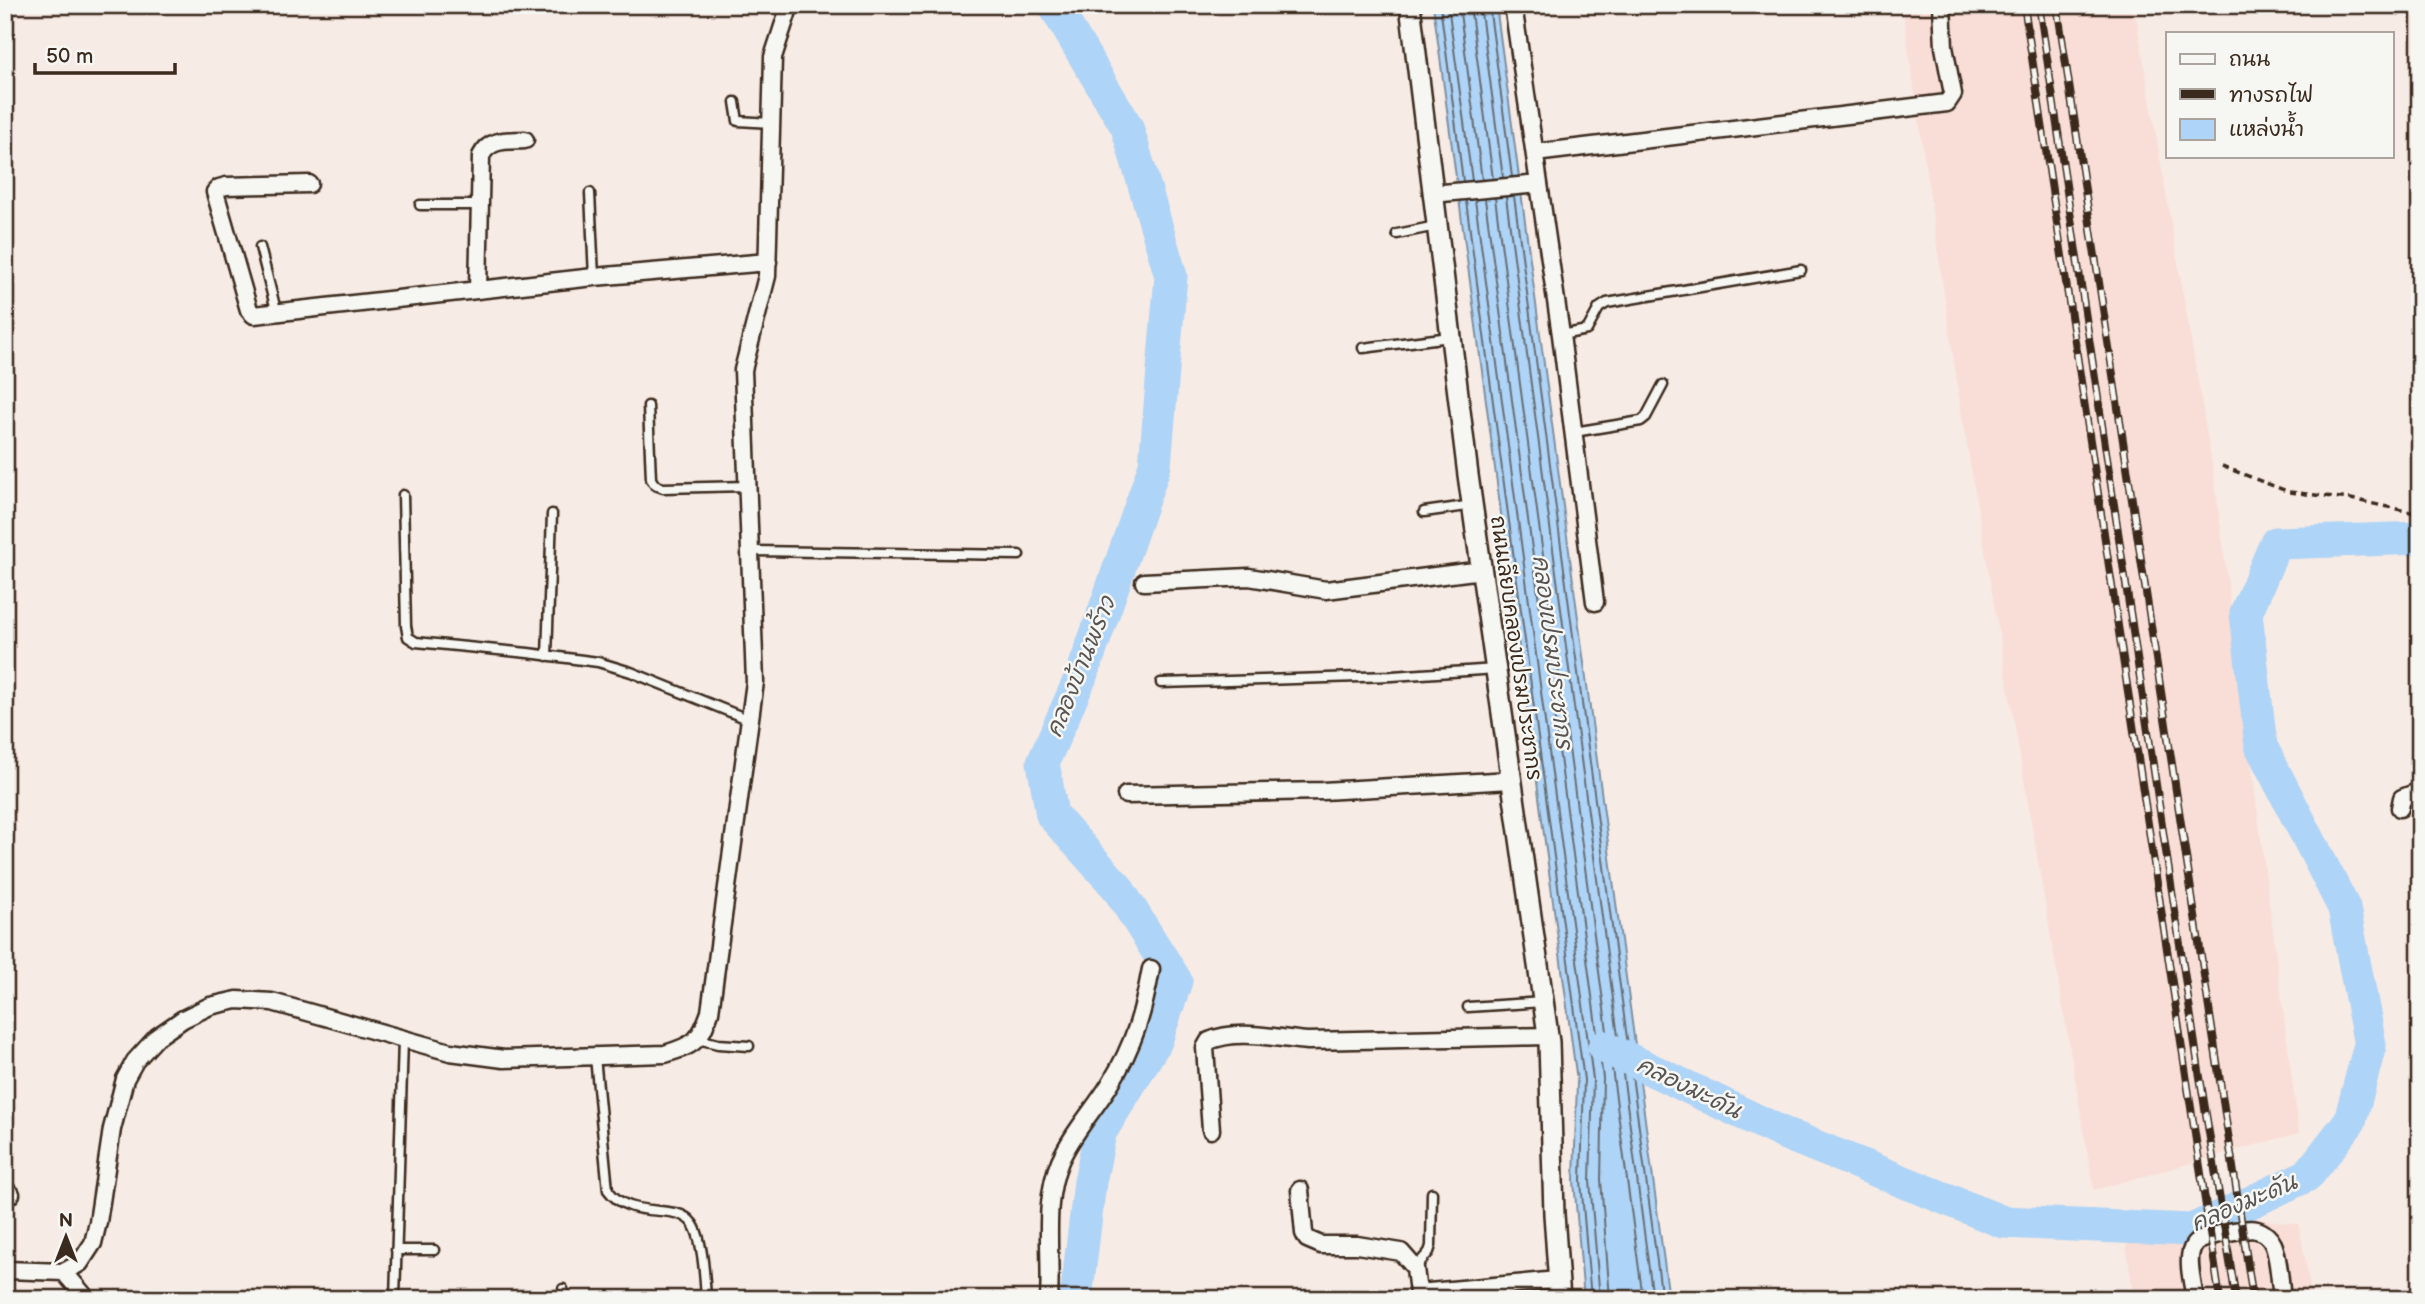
<svg xmlns="http://www.w3.org/2000/svg" width="2425" height="1304" viewBox="0 0 2425 1304" font-family="'Balsamiq Sans','Playpen Sans Thai',sans-serif">
<style>
.built{fill:#f8ded6}
.water{fill:#aed4f7;stroke:#8090a0;stroke-width:2}
.lines{fill:none;stroke-linecap:round;stroke-linejoin:round}
.shore{stroke:#696e75;stroke-width:2}
.river{stroke:#aed4f7;stroke-width:33}
.service-casing{stroke:#3b2a1e;stroke-width:13}
.minor-casing{stroke:#3b2a1e;stroke-width:21}
.tertiary-casing{stroke:#3b2a1e;stroke-width:24}
.path{stroke:#3b2a1e;stroke-width:3.5;stroke-dasharray:7 5;stroke-linecap:butt}
.service{stroke:#f6f6f2;stroke-width:8}
.minor{stroke:#f6f6f2;stroke-width:16}
.tertiary{stroke:#f6f6f2;stroke-width:19}
.rail-casing{stroke:#3b2a1e;stroke-width:8}
.rail{stroke:#f6f6f2;stroke-width:5;stroke-dasharray:16;stroke-linecap:butt}
.labels{text-anchor:middle;dominant-baseline:central;stroke-width:5;stroke-linejoin:round;paint-order:stroke}
.street-label{font-size:21px;fill:#3b2a1e;stroke:#f6f6f2}
.water-label{font-size:23px;font-style:italic;fill:#585454;stroke:#f6f6f2}
</style>
<rect width="100%" height="100%" fill="#f7ebe5"/>
<filter id="ink" filterUnits="userSpaceOnUse"><feTurbulence type="fractalNoise" baseFrequency=".0143" numOctaves="2"/><feDisplacementMap in="SourceGraphic" scale="14" xChannelSelector="R" yChannelSelector="G"/><feConvolveMatrix kernelMatrix="1 2 1 2 8 2 1 2 1" color-interpolation-filters="sRGB"/></filter>
<g filter="url(#ink)">
<path class="built" d="M1902 5H2134L2214 476 2299 1133 2094 1190 1962 416Z
M2250 1218 2299 1224 2312 1299H2134L2126 1244Z"/>
<path class="water" d="M1433 5H1496L1669 1299H1584L1574 1181 1577 1081Z"/>
<g class="lines">
<path class="shore" d="M1440 5 1463 181
M1448 5 1472 181
M1459 5 1482 180
M1470 5 1493 179
M1480 5 1503 178
M1489 5 1512 177
M1514 196 1662 1299
M1506 197 1653 1299
M1495 198 1643 1299
M1485 199 1603 1078 1601 1180 1610 1299
M1475 200 1593 1079 1590 1181 1600 1299
M1466 201 1584 1080 1581 1181 1591 1299"/>
<path class="river" d="M1054 5 1127 127 1171 276 1155 465 1083 672 1043 762 1052 815 1117 887 1176 981 1156 1041 1100 1133 1090 1182 1076 1299
M1604 1047 1783 1133 2003 1222 2192 1230 2308 1175 2350 1121 2370 1045 2344 908 2261 746 2246 613 2276 543 2420 538"/>
<defs>
<path id="service" d="M735 102 738 121 771 123
M590 193 594 277
M420 205H478
M1397 234 1436 226
M260 247 277 314
M1561 335 1587 330 1599 308 1607 303 1801 270
M1363 348 1450 337
M648 406 651 479 655 485 663 488 748 486
M1574 432 1641 421 1646 417 1663 385
M403 495 406 626 408 637 416 642 528 653 598 662 631 672 750 720
M1424 512 1473 505
M751 551 1019 555
M547 656 552 514
M1161 683 1392 676 1496 669
M1468 1007 1544 1002
M698 1039 718 1044 749 1046
M595 1057 608 1190C631 1222 676 1201 692 1223 703 1236 705 1281 706 1299
M396 1250H434
M1415 1268 1429 1252 1431 1246 1432 1193
M563 1289 564 1299
M395 1299 403 1040"/>
<path id="minor" d="M1513 5 1561 335 1595 602
M1535 153 1947 103 1953 94 1944 47 1942 5
M309 184 226 186 219 188 215 192 249 310 254 315 594 277 768 262
M1432 194 1539 184
M478 290 481 156C490 138 507 141 525 140
M1144 582 1249 577 1326 590 1482 570
M1126 795 1323 791 1511 780
M2400 808 2402 798 2420 791
M1211 1130 1205 1048 1209 1041C1239 1028 1277 1039 1308 1041L1548 1036
M1300 1190 1304 1233 1307 1239 1321 1245H1357L1401 1252 1415 1268 1418 1293 1558 1280
M5 1196 11 1194
M5 1270 64 1272 80 1263 93 1243 98 1222 112 1129 125 1079 135 1061 157 1037 183 1019 210 1006 237 1000 272 1002 450 1052 504 1059 665 1054C695 1045 700 1041 710 1012L755 682 743 370 767 276 773 57 790 5
M64 1272 87 1299
M1049 1299C1052 1254 1042 1203 1060 1161 1073 1132 1094 1110 1110 1084 1134 1045 1143 1013 1151 969
M2195 1299C2193 1284 2185 1257 2194 1245 2199 1236 2247 1227 2257 1230 2264 1232 2270 1238 2273 1244 2279 1257 2280 1284 2282 1299"/>
<path id="tertiary" d="M1410 5 1468 475 1549 1042 1554 1214 1560 1299"/>
</defs>
<use href="#service" class="service-casing"/>
<use href="#minor" class="minor-casing"/>
<use href="#tertiary" class="tertiary-casing"/>
<path class="path" d="M2222 466 2289 492 2351 499 2420 514"/>
<use href="#service" class="service"/>
<use href="#minor" class="minor"/>
<use href="#tertiary" class="tertiary"/>
<defs>
<path id="rail" d="M2024 5 2220 1299
M2039 5 2199 1071 2236 1299
M2057 5 2253 1299"/>
</defs>
<use href="#rail" class="rail-casing"/>
<use href="#rail" class="rail"/>
</g>
</g>
<g class="labels">
<g class="street-label">
<text transform="translate(1516 648) rotate(82)">ถนนเลียบคลองเปรมประชากร</text>
</g>
<g class="water-label">
<text transform="translate(1552 652) rotate(83)">คลองเปรมประชากร</text>
<text transform="translate(1081 667) rotate(-68)">คลองบ้านพร้าว</text>
<text transform="translate(1689 1088) rotate(26)">คลองมะดัน</text>
<text transform="translate(2244 1203) rotate(-23)">คลองมะดัน</text>
</g>
</g>
<rect width="2425" height="1304" fill="none" stroke="#f6f6f2" stroke-width="28"/>
<rect x="14" y="14" width="2397" height="1276" fill="none" stroke="#3b2a1e" stroke-width="2.5" filter="url(#ink)"/>
<rect x="2166" y="32" width="228" height="126" fill="#f6f6f2" stroke="#aba49d" stroke-width="2"/>
<rect x="2180" y="54" width="35" height="10" fill="#f6f6f2" stroke="#aba49d" stroke-width="2"/>
<text x="2229" y="66" font-size="21" fill="#3b2a1e">ถนน</text>
<rect x="2180" y="89" width="35" height="10" fill="#3b2a1e" stroke="#aba49d" stroke-width="2"/>
<text x="2229" y="102" font-size="21" fill="#3b2a1e">ทางรถไฟ</text>
<rect x="2180" y="119" width="35" height="21" fill="#aed4f7" stroke="#aba49d" stroke-width="2"/>
<text x="2229" y="136" font-size="21" fill="#3b2a1e">แหล่งน้ำ</text>
<g transform="translate(66 1237)" stroke="#f6f6f2" stroke-width="5" paint-order="stroke">
<path d="M0-5L12 26L0 18L-12 26Z" fill="#3b2a1e"/>
<text y="-10" font-size="19" font-weight="bold" text-anchor="middle" fill="#3b2a1e">N</text>
</g>
<path d="M35 63v10h140v-10" fill="none" stroke="#3b2a1e" stroke-width="3.5"/>
<text x="46" y="63" font-size="21" fill="#3b2a1e" stroke="#f6f6f2" stroke-width="5" paint-order="stroke">50 m</text>
</svg>
